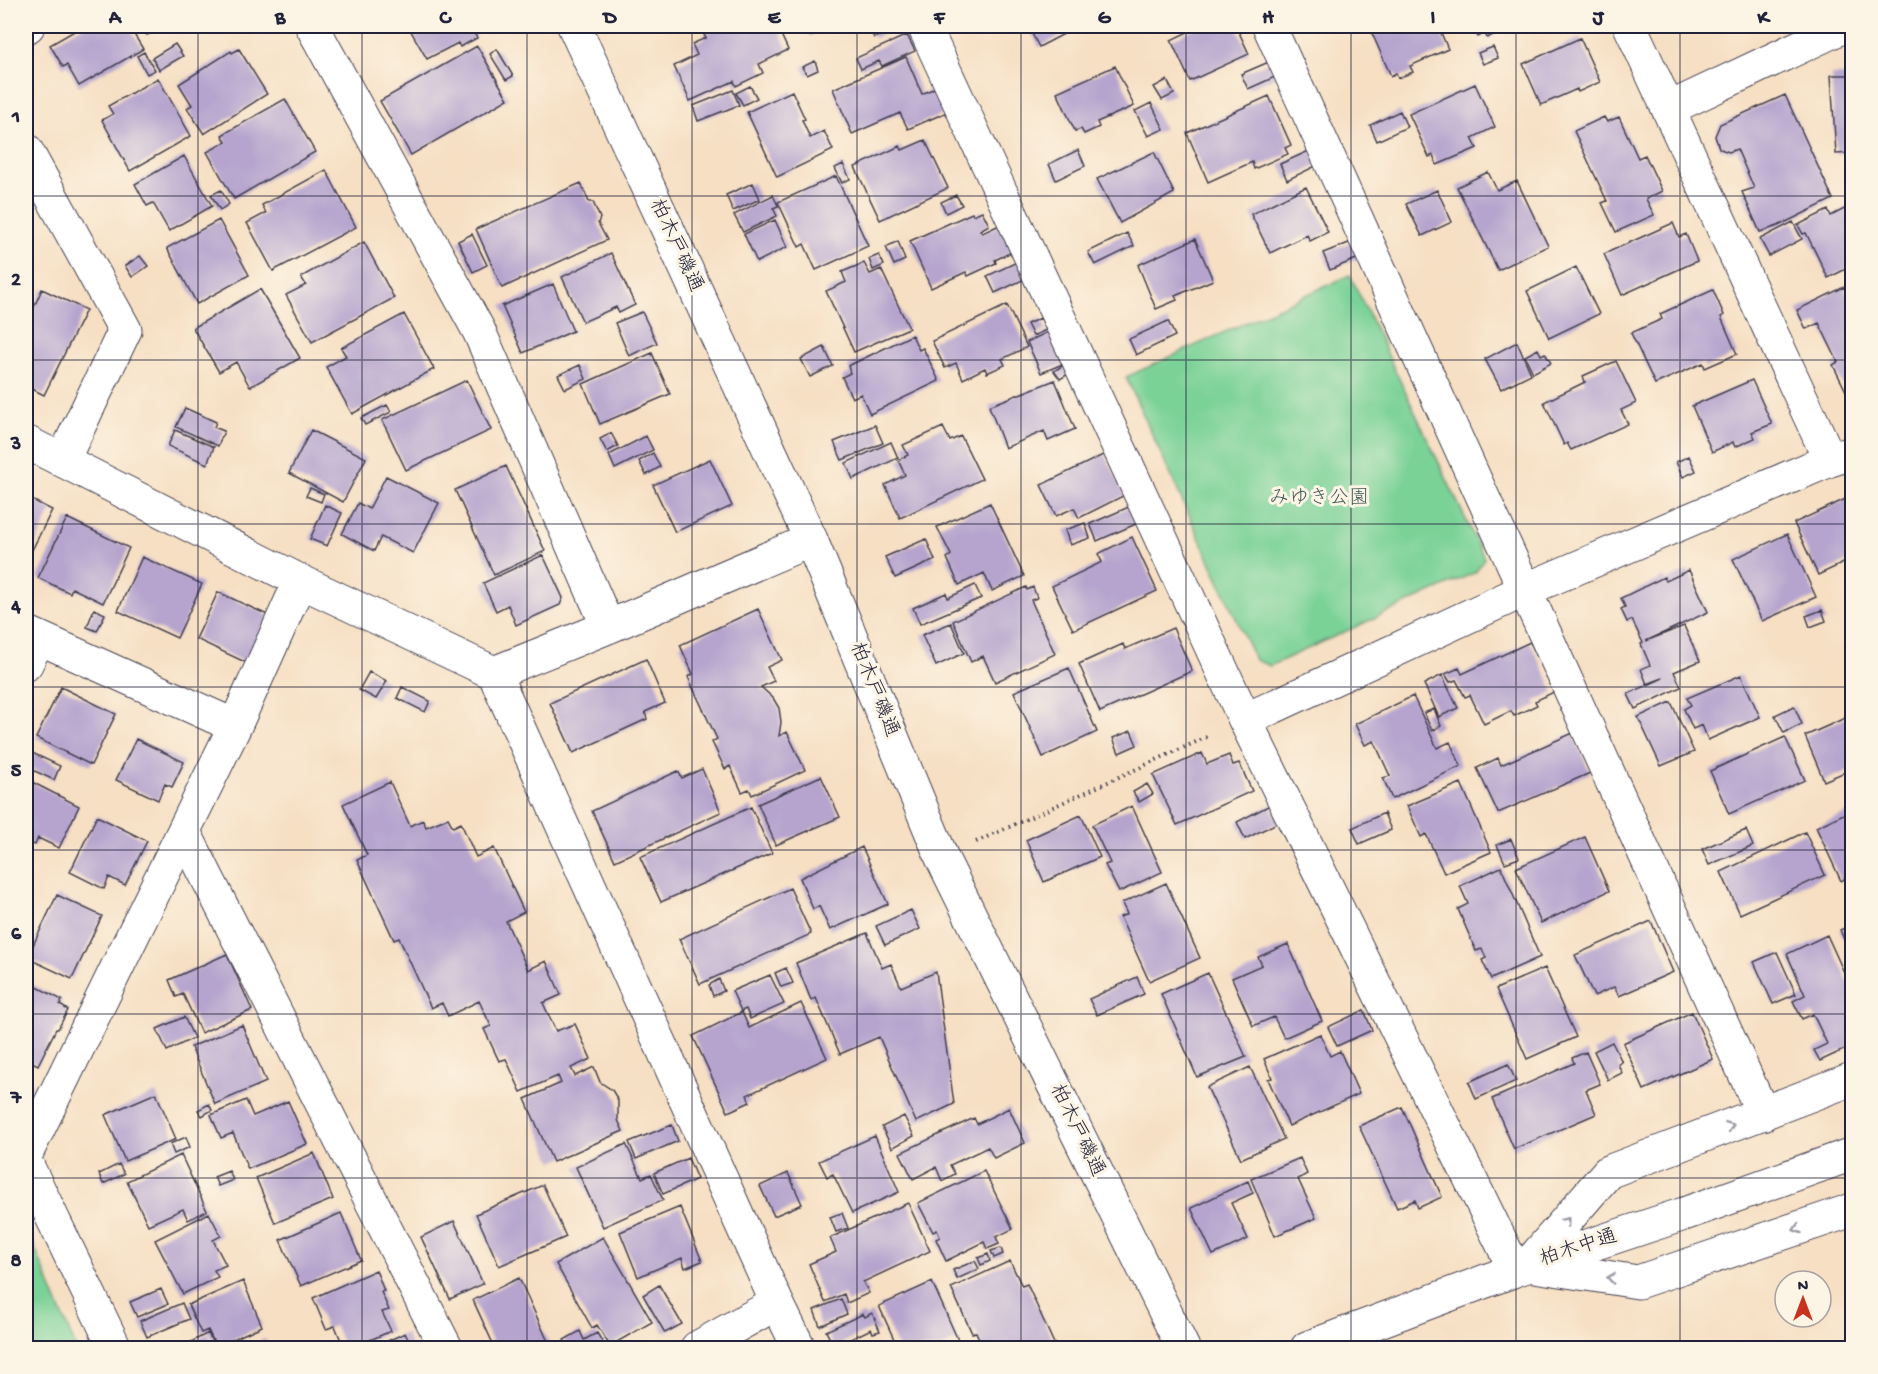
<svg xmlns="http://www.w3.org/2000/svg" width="1878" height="1374" viewBox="0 0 1878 1374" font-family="'Gochi Hand','Klee One',sans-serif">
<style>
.green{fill:#7ad297;stroke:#4e7a69;stroke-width:1.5}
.building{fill:#b6a4ce}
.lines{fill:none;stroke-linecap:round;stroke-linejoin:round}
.minor-casing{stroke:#423e4f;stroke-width:35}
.tertiary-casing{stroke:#423e4f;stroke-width:35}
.path{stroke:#423e4f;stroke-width:4;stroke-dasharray:1.5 4.5;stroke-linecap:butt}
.minor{stroke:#fff;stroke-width:33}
.tertiary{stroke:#fff;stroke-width:33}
.oneway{stroke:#9c9ca7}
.grid{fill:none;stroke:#22223b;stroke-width:1.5;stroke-opacity:0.55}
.labels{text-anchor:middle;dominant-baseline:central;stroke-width:6;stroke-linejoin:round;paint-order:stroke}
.street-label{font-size:20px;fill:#22223b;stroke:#fcf5e5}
.park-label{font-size:20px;fill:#3c5757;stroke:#fcf5e5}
.neatline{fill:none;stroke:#22223b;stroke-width:2}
.grid-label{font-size:20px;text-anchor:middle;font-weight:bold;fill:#22223b}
</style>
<rect width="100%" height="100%" fill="#fcf5e5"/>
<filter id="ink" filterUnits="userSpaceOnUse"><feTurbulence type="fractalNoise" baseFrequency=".0167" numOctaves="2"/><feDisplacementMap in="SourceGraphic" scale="12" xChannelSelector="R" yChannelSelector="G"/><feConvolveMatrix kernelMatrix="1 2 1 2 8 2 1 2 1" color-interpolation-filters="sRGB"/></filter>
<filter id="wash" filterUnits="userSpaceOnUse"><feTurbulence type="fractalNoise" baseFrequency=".008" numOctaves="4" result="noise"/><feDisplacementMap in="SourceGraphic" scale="24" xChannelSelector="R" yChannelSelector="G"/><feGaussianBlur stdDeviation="1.35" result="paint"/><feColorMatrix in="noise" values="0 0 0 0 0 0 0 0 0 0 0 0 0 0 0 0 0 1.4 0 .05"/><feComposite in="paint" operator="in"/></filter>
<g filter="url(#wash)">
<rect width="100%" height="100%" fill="#f6dfc3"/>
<path class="green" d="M1350 275 1484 558 1476 572 1270 666 1255 660 1126 377Z
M26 1229H27L76 1348H26Z"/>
<g id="blocks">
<path class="building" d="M83 26H129L143 49 79 86 67 65 63 67 50 45Z
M141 26H163L147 35Z
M408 26H488L474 33 477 38 460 47 458 43 427 59Z
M724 26H777L788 50 759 64 763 73 736 86 734 81 690 101 674 66 697 55 692 44 706 38 704 35Z
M805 26H832L810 36Z
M868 26H900L874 38Z
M1028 26H1079L1039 47Z
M1200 26H1236L1249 54 1190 81 1171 40Z
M1384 26H1438L1448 49 1410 66 1413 72 1398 78 1396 73 1391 76 1371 31Z
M1473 26H1511L1487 38 1485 33 1478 37Z
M907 35 915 51 882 66 879 61 861 69 856 58Z
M1580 38 1600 82 1578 92 1577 89 1541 105 1523 64Z
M175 44 183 56 159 70 152 58Z
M477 46 508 99 411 155 380 101Z
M1493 47 1498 58 1483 64 1478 53Z
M239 49 267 94 204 134 187 108 192 105 179 84 231 51 232 53Z
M497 49 513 76 506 80 490 54Z
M144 52 155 70 147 74 137 56Z
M906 57 922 94 943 84 954 109 908 129 900 113 852 134 833 89Z
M815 61 818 70 807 75 802 67Z
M1271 61 1277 76 1248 89 1241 74Z
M1115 66 1134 106 1097 122 1099 127 1084 134 1081 129 1075 131 1057 92Z
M1831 75H1852V153L1836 154Z
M158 78 191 136 130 171 102 120 113 114 108 106Z
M1167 80 1174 94 1162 100 1154 87Z
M1475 84 1495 127 1472 138 1477 148 1437 165 1433 155 1429 157 1409 114Z
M750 86 757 98 743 105 736 93Z
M733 90 739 105 698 121 693 106Z
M792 91 805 119 802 120 810 138 824 131 833 150 777 177 747 112Z
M1785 95 1833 199 1778 226 1760 232 1742 192 1754 188 1737 149 1729 152 1723 150 1719 148 1715 136 1720 124Z
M1269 96 1291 145 1285 148 1288 154 1254 169 1252 162 1208 182 1187 133Z
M285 99 315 152 234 199 207 152 226 142 222 135Z
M1151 103 1164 129 1148 136 1135 111Z
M1400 111 1407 127 1377 141 1370 125Z
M1604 117 1607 122 1619 117 1638 158 1645 155 1662 191 1646 199 1654 215 1616 232 1602 203 1607 201 1574 131Z
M925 140 948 188 880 220 855 167 900 146 902 150Z
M1078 150 1085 166 1056 180 1049 164Z
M1311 150 1318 165 1287 180 1280 164Z
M1154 152 1174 193 1120 223 1097 179Z
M184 156 212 206 169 231 153 203 147 206 135 184Z
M843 164 850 179 842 183 835 168Z
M326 170 356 227 273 271 247 223 266 213 262 205Z
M1488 172 1497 190 1517 181 1548 246 1498 270 1457 187Z
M836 176 868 246 816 270 804 244 799 247 778 202Z
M581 183 589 202H593L600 218 598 223 607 240 502 288 476 229Z
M753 183 760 199 733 211 726 195Z
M1306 187 1328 232 1310 241 1307 235 1270 253 1251 214Z
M221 190 229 204 220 210 211 195Z
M1437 190 1452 222 1422 236 1406 204Z
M773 195 778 206 773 208 777 216 743 232 734 215Z
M956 195 962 205 946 213 941 202Z
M1852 205V266L1828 278 1806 233 1803 234 1798 225 1828 210 1831 216Z
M982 211 989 225 980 230 982 233 1004 223 1016 250 995 260 996 263 968 276 966 272 931 288 910 241 972 213 973 215Z
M219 220 249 275 197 304 167 248Z
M775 220 787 247 757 262 744 234Z
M1793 222 1802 239 1769 256 1760 239Z
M1673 223 1679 237 1686 234 1697 261 1622 295 1604 254Z
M1127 233 1134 246 1095 265 1088 252Z
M472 234 487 265 473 272 458 241Z
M1195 239 1213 280 1175 296 1177 300 1156 309 1138 265Z
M898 241 905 260 894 265 886 247Z
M1354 241 1361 257 1330 270 1323 253Z
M364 242 394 298 312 342 286 295 306 285 301 277Z
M611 253 635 305 619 313 616 307 583 322 562 277Z
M879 255 884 265 873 270 869 259Z
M140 256 148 266 132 277 125 266Z
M1019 261 1027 278 995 293 987 276Z
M864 263 870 274 881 269 909 328 854 352 826 291 846 282 842 272Z
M1576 267 1599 314 1549 338 1527 291Z
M553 284 573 331 523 353 502 306Z
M1844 287 1852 305V393L1848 395 1833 365 1838 362 1819 323 1806 329 1797 310Z
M42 289 86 310 44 395 26 386V304L34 307Z
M260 289 300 358 250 387 236 362 219 372 193 328Z
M1713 290 1724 315 1721 317 1737 354 1705 368 1703 363 1655 384 1631 333 1662 319 1660 314Z
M1007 305 1027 347 1002 359 1005 365 987 373 985 368 963 379 956 363 945 368 932 341Z
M642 312 657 343 629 356 615 323Z
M404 314 434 369 352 414 326 367 346 356 341 348Z
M1041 318 1046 330 1033 336 1027 324Z
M1168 321 1175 336 1136 355 1129 339Z
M1056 328 1070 361 1041 373 1027 342Z
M912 335 919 350 923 348 939 381 870 414 861 394 852 398 842 377 850 373 848 366Z
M1517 342 1531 374 1501 389 1485 359Z
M824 347 833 366 810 377 801 359Z
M1538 349 1541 355 1545 353 1551 363 1533 373 1525 356Z
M652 353 670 394 600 424 583 384Z
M1616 361 1636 403 1621 410 1628 424 1571 450 1567 443 1564 445 1544 402 1585 382 1583 376Z
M1067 363 1072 372 1060 379 1054 371Z
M580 365 586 379 565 389 558 375Z
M467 380 491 430 406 470 382 420Z
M1055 380 1075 429 1048 441 1044 431 1005 448 989 406Z
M1752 380 1772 424 1752 432 1755 438 1735 447 1733 442 1712 452 1692 406Z
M387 405 391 412 365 425 361 418Z
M185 408 216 422 214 427 224 431 218 446 176 427Z
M875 425 883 443 842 460 834 442Z
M943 427 950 441 961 436 982 479 900 518 885 485 905 475 898 460 908 455 903 445Z
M175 430 214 447 207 464 168 446Z
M311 430 366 458 343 502 289 473Z
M611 433 618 446 607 452 600 439Z
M646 436 653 450 615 469 609 455Z
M891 442 898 458 853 479 846 463Z
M653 453 660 467 646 475 639 461Z
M1105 454 1125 495 1079 518 1074 508 1056 516 1041 485Z
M1689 456 1696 471 1683 477 1676 462Z
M710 459 732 506 675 532 653 485Z
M506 466 545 551 494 575 455 490Z
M386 476 439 503 413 553 381 537 374 551 342 534 358 503 369 509Z
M310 488 324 494 321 502 306 496Z
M1852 496V559L1818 575 1794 523Z
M26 497 52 510 28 558 26 557Z
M990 503 1024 576 992 591 984 573 959 585 947 558 951 555 937 527Z
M325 505 342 513 327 546 310 539Z
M1131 506 1138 523 1097 541 1090 524Z
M67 518 129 548 103 603 72 588 70 593 38 578Z
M1085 523 1090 538 1070 545 1065 530Z
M1787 534 1816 597 1762 621 1733 559Z
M1132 537 1157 591 1073 630 1052 586 1102 562 1098 554Z
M926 539 935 560 895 578 885 557Z
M543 555 563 598 560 605 516 625 508 605 496 611 483 583Z
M142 557 202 584 177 638 118 611Z
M1689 570 1708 612 1646 641 1684 626 1700 661 1674 672 1681 687 1635 709 1628 694 1663 678 1647 684 1641 669 1650 665 1641 644 1643 643 1632 620 1627 622 1621 609 1625 607 1621 598 1664 577 1666 581Z
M975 585 981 598 920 624 913 608 946 593 948 598Z
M1026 587 1027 590 1033 587 1037 598 1031 600 1055 654 995 682 983 656 971 662 953 621Z
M218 592 272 617 249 664 196 639Z
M94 609 105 614 97 631 87 627Z
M758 609 782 660 767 667 774 681 761 687 773 698 779 708 781 722 779 736 787 732 805 770 752 795 749 789 742 792 730 766 725 769 712 742 717 739 688 677 693 674 680 645Z
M1822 610 1826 621 1810 627 1806 616Z
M951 623 964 653 936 666 922 635Z
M1173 628 1192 671 1100 712 1079 664 1123 644 1125 649Z
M1530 642 1554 692 1535 701 1537 705 1514 716 1511 711 1484 724 1470 695 1465 697 1456 680 1450 682 1445 674 1459 668 1462 674Z
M646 659 665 703 645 712 647 719 573 753 550 703Z
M1069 668 1097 732 1043 757 1014 692Z
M369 672 387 681 376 699 359 690Z
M1442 675 1458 708 1439 717 1424 684Z
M1741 675 1760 717 1708 740 1702 725 1693 729 1684 709 1691 705 1687 698Z
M61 687 116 714 91 765 36 738Z
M402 687 430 701 425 712 397 698Z
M1413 696 1437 748 1450 742 1461 766 1392 799 1383 778 1390 776 1374 741 1365 745 1355 724Z
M1671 702 1694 752 1661 766 1638 717Z
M1794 706 1802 724 1784 733 1775 715Z
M1434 709 1441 726 1432 731 1424 713Z
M1852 715V769L1824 781 1805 736Z
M1131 731 1137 745 1119 753 1113 738Z
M1573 733 1590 773 1498 813 1477 768 1498 758 1501 765Z
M1785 737 1805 780 1729 814 1710 771Z
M136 739 184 762 172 787 165 784 158 800 116 780Z
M26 750 60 766 54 780 26 767Z
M1202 753 1207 764 1229 755 1233 765 1239 763 1252 791 1177 825 1153 775Z
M702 769 721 812 615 861 592 811 678 771 682 778Z
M821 776 840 817 776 845 758 804Z
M26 779 79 806 59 848 38 838 35 845 26 841Z
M390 782 410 826 423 820 426 827 448 818 453 827 461 823 476 857 494 848 524 912 506 921 528 970 546 961 561 995 543 1003 556 1031 575 1024 591 1059 571 1068 575 1076 594 1067 600 1082 612 1090 618 1100V1120L623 1131 553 1162 525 1099 561 1083 558 1076 521 1092 506 1059 499 1061 484 1029 491 1026 479 1001 448 1016 442 1003 431 1008 399 938 394 940 357 860 367 855 343 804Z
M1461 783 1491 852 1444 873 1426 834 1421 837 1407 806Z
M1147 784 1153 794 1139 802 1133 792Z
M1270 805 1279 822 1245 839 1237 822Z
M1132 806 1162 872 1119 892 1105 865 1110 863 1092 825Z
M751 807 772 853 661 902 640 857Z
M1852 810V875L1841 881 1816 827Z
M1384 813 1391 830 1359 844 1352 828Z
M1081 815 1100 857 1044 882 1026 840Z
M97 816 147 841 125 885 109 877 104 889 70 872Z
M1746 830 1753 846 1709 865 1702 849Z
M1805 832 1825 875 1740 914 1721 872Z
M1585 837 1609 891 1541 923 1516 868Z
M1511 839 1519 858 1505 863 1497 845Z
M862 847 888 904 830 930 819 906 813 909 800 878Z
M1501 867 1540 957 1491 979 1482 960 1486 958 1482 949 1476 951 1458 909 1468 904 1460 886Z
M1166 883 1200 958 1149 981 1120 917 1127 914 1122 903Z
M790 888 811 934 700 984 679 939Z
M57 895 102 916 72 979 27 958Z
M911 910 920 929 885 945 876 926Z
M1651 921 1673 972 1619 996 1614 987 1594 996 1575 955Z
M1852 925V958L1840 930Z
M867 933 882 968 891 964 901 987 936 972 954 1104 916 1122 879 1037 840 1054 816 998 811 1000 796 963Z
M1827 935 1852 990V1046L1820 1061 1814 1050 1827 1044 1813 1014 1802 1019 1793 1001 1805 995 1787 954Z
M1288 944 1322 1021 1284 1038 1274 1017 1253 1026 1232 978 1262 965 1258 957Z
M1777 952 1796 994 1773 1004 1754 962Z
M227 954 252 1010 201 1033 183 994 176 997 169 980Z
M786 968 793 983 781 987 775 973Z
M1545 968 1576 1037 1527 1059 1496 989Z
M1208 973 1246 1057 1197 1077 1161 994Z
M770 975 784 1004 750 1019 746 1009 741 1011 732 991Z
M1137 977 1144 994 1097 1015 1089 999Z
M719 979 724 991 713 996 709 985Z
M26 981 62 1000 60 1005 68 1010 58 1029H56L38 1065 26 1059Z
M801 1003 827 1058 747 1095 750 1102 728 1112 693 1036 742 1012 749 1028Z
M1364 1010 1372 1030 1337 1046 1328 1027Z
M1692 1012 1713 1059 1644 1090 1623 1043Z
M184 1017 194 1038 167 1051 157 1029Z
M242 1025 266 1082 215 1104 191 1047Z
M1320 1034 1330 1056 1340 1051 1359 1094 1289 1126 1268 1079 1272 1078 1264 1059Z
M1612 1042 1622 1062 1618 1064 1622 1073 1608 1080 1594 1051Z
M1586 1052 1600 1084 1586 1090 1596 1114 1514 1149 1492 1099 1574 1063 1572 1058Z
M1508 1064 1516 1081 1476 1099 1469 1082Z
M1250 1067 1284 1139 1241 1159 1207 1087Z
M26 1083 32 1085 26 1099Z
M156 1093 176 1139 125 1161 105 1115Z
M246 1100 253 1116 288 1101 307 1144 248 1169 233 1133 221 1138 211 1115Z
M209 1104 212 1110 202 1116 198 1110Z
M1402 1107 1442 1197 1418 1208 1415 1200 1397 1208 1359 1126Z
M1009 1108 1025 1143 994 1158 988 1147 950 1165 955 1174 942 1181 936 1167 913 1179 900 1153 974 1118 977 1124Z
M904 1116 914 1136 892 1148 882 1127Z
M672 1125 678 1141 636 1159 629 1142Z
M875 1136 899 1192 852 1213 833 1174 827 1177 819 1161Z
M186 1137 190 1147 174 1154 170 1144Z
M626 1144 642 1178 651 1174 663 1200 603 1227 576 1167Z
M314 1153 333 1199 275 1223 256 1178Z
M181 1155 207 1211 188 1220 183 1209 148 1225 127 1181Z
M688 1158 697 1179 663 1194 654 1173Z
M1300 1158 1307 1174 1298 1179 1316 1218 1275 1236 1251 1179Z
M119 1164 124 1174 103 1184 99 1174Z
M229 1171 233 1180 218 1186 214 1177Z
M984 1171 1013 1229 996 1237 999 1244 987 1249 984 1242 946 1261 936 1239 940 1237 937 1230 933 1232 918 1203Z
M788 1173 802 1204 774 1216 760 1186Z
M1248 1181 1253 1193 1231 1203 1248 1239 1213 1255 1191 1208Z
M543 1185 566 1237 499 1266 476 1214Z
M908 1203 930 1251 863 1282 869 1293 847 1303 844 1294 825 1302 809 1264 836 1252 830 1238Z
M680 1207 702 1261 685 1268 682 1258 638 1277 620 1232Z
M209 1213 221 1236 213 1240 226 1265 214 1270 218 1277 183 1294 155 1240Z
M341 1213 361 1260 301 1286 280 1240Z
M842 1213 848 1228 836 1232 830 1217Z
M454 1221 483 1284 450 1299 421 1237Z
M603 1237 652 1322 610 1346 597 1325 592 1328 556 1264Z
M1001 1248 1003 1254 994 1258 991 1251Z
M988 1254 990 1261 981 1265 978 1258Z
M975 1261 979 1269 957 1279 953 1270Z
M1010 1261 1022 1286 1027 1284 1056 1348H983L976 1332 972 1333 951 1288Z
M376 1270 384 1291 381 1292 389 1310 382 1312 391 1331 351 1348H344L335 1326 326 1329 313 1298Z
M519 1278 551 1348H495L473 1300Z
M243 1281 262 1326 216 1347 208 1330 201 1333 188 1305Z
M932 1282 958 1340 940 1348H898L879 1306Z
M659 1285 682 1324 665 1333 643 1295Z
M161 1289 168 1304 137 1317 130 1302Z
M841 1299 847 1314 820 1326 814 1310Z
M182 1303 189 1319 147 1337 140 1321Z
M872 1313 880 1331 873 1333 871 1329 834 1347 826 1331 863 1314 865 1317Z
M580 1331 584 1340 597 1333 606 1348H569L564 1340Z
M208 1333 214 1346 209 1348H195L191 1342Z
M405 1333 412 1348H372Z
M1852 1337V1348H1833L1831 1344Z
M265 1339 269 1348H243Z"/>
</g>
</g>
<g filter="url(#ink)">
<use href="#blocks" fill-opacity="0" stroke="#423e4f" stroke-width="1.5"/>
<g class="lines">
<defs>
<path id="minor" d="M312 26 479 331 608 627
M924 26 1245 720 1515 1270
M1269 26 1763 1114
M1630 26 1830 460
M26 27 28 26
M1668 109 1844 26
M26 150 125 330 63 460
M26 442 300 581 494 673 608 627 811 540
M26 632 235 726
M26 664 39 638
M494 673 777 1303 799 1348
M1245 720 1525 590 1830 460 1852 453
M184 832 446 1348
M26 1154 235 726 300 581
M26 1163 115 1348
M1528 1265 1608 1172 1852 1079
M1528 1265 1638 1282 1852 1210
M697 1348 777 1303"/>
<path id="tertiary" d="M574 26 811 540 942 858 1183 1348
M1307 1348 1515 1270 1684 1214 1852 1154"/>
</defs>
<use href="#minor" class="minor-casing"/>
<use href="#tertiary" class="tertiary-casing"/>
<path class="path" d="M976 842 1209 736"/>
<use href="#minor" class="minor"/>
<use href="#tertiary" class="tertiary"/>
</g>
<defs><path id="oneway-chevron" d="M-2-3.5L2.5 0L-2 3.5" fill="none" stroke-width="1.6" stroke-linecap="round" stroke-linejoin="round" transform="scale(1.5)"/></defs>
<g class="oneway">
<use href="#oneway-chevron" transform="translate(1730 1126) rotate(-20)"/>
<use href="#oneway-chevron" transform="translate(1566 1221) rotate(-50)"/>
<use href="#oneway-chevron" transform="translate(1797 1229) rotate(162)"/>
<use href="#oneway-chevron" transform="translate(1611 1278) rotate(-172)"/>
</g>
</g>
<path class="grid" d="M198 26V1348M362 26V1348M527 26V1348M692 26V1348M857 26V1348M1021 26V1348M1186 26V1348M1351 26V1348M1516 26V1348M1680 26V1348M26 196H1852M26 360H1852M26 524H1852M26 687H1852M26 850H1852M26 1014H1852M26 1178H1852"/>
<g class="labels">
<g class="street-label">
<text transform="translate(675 246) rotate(65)">柏木戸磯通</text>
<text transform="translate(873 690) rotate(68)">柏木戸磯通</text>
<text transform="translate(1076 1131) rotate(64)">柏木戸磯通</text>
<text transform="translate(1579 1249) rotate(-18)">柏木中通</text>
</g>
<g class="park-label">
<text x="1319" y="499">みゆき公園</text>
</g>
</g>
<rect width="1878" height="1374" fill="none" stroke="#fcf5e5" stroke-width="66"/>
<g transform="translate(1803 1299)"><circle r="28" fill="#fcf5e5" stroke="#a5a1a1" stroke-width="1.5"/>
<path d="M0-4.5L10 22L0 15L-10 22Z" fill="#c8321e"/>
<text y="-9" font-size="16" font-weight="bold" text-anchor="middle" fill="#22223b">N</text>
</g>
<rect x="33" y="33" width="1812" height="1308" class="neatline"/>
<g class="grid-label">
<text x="115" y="23">A</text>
<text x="280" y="23">B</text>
<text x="445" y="23">C</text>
<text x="610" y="23">D</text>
<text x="774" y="23">E</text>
<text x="939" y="23">F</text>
<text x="1104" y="23">G</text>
<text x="1268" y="23">H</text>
<text x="1433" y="23">I</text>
<text x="1598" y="23">J</text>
<text x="1763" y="23">K</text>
<text x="16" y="122">1</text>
<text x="16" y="285">2</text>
<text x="16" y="449">3</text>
<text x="16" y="612">4</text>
<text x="16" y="776">5</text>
<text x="16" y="939">6</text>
<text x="16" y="1103">7</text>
<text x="16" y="1266">8</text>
</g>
</svg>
